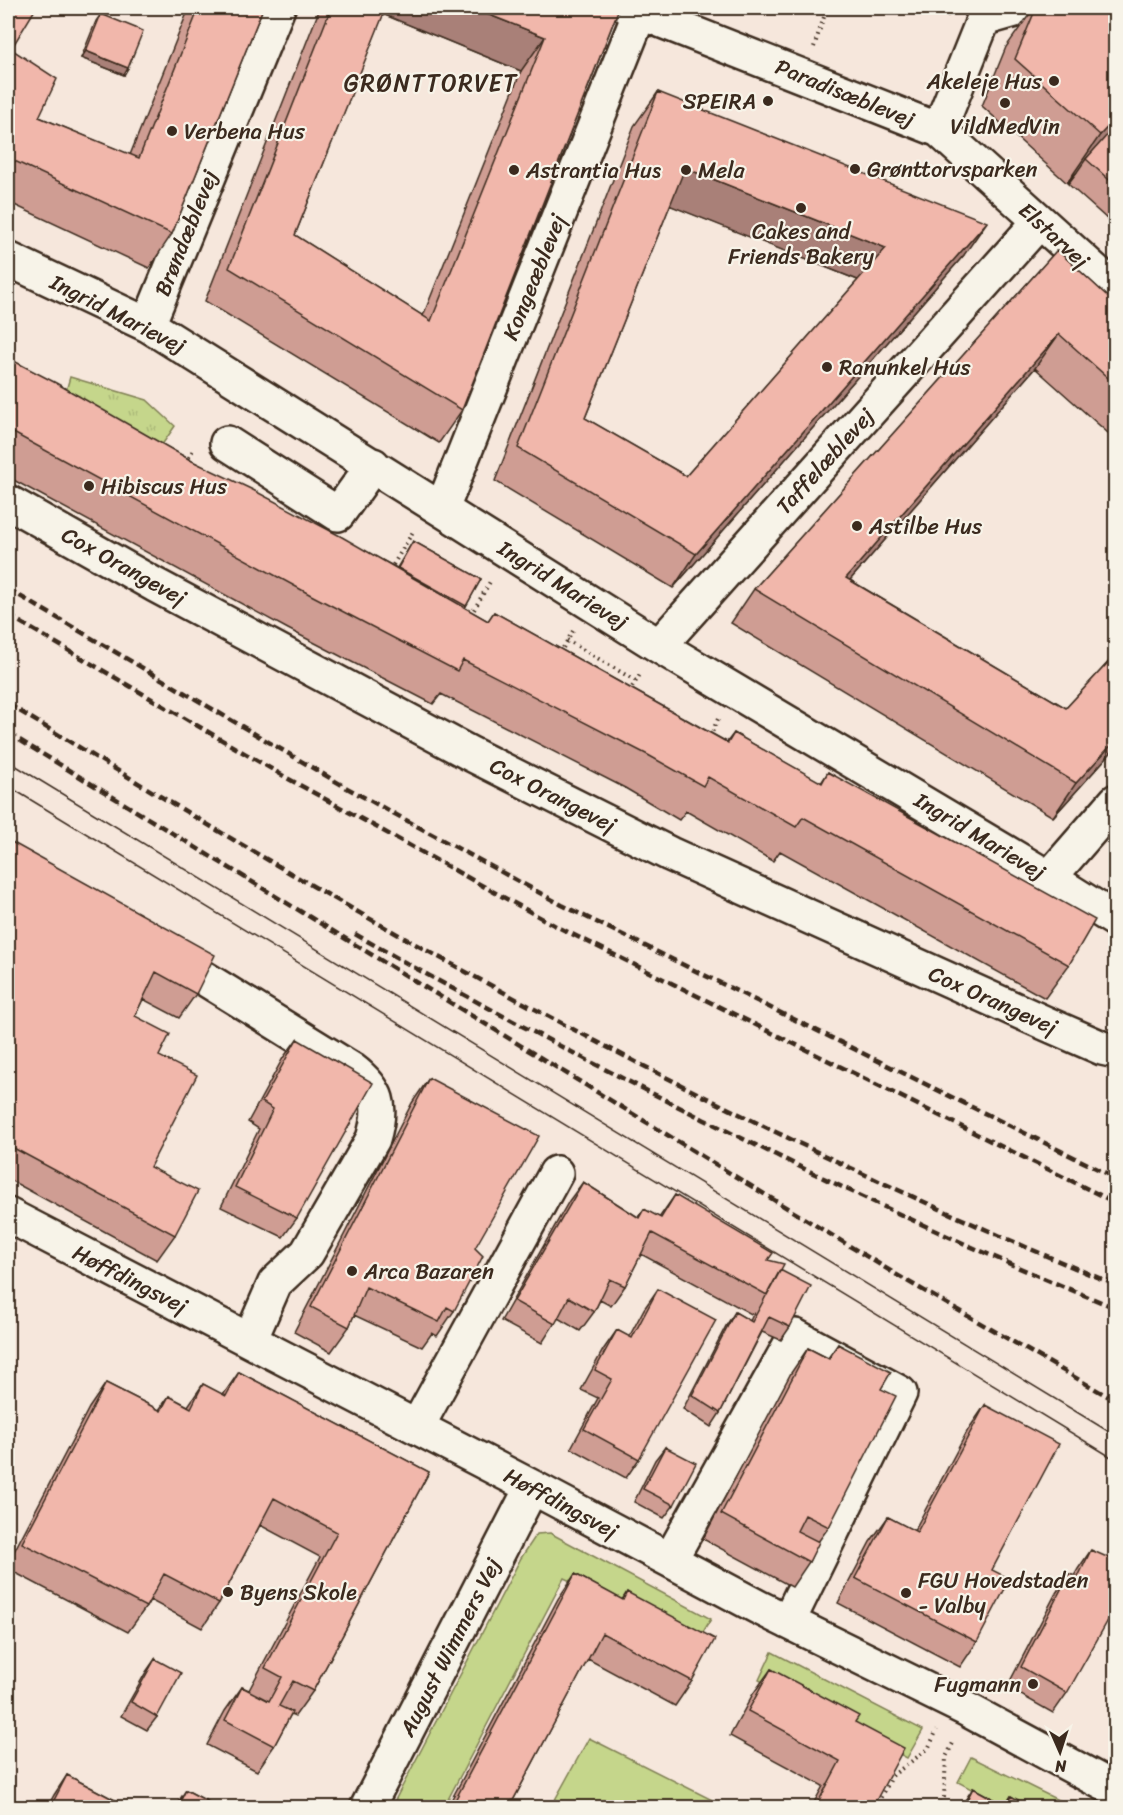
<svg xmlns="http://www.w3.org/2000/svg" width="1123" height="1815" viewBox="0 0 1123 1815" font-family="Sriracha,sans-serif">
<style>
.green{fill:#c5d68b;stroke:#808054;stroke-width:1.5}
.park{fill:url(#park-tufts);stroke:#808054;stroke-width:1.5}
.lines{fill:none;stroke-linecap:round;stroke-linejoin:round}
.minor-casing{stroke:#3b2a1e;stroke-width:38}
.path{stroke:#3b2a1e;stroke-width:4;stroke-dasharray:1.5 4.5;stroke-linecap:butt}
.minor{stroke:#f7f3e8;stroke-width:33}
.tram{stroke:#3b2a1e;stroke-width:1.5}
.rail{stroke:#3b2a1e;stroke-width:4.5;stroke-dasharray:9 4.5;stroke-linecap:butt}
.wall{fill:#cf9d93;stroke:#3b2a1e;stroke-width:1.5;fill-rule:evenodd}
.shaded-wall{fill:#a98078;stroke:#3b2a1e;stroke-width:1.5}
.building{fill:#f1b7ab;stroke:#3b2a1e;stroke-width:1.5;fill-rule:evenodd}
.poi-dot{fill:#3b2a1e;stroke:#f7f3e8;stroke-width:2}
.labels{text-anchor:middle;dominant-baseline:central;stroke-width:4.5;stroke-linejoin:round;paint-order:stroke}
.poi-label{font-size:22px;fill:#3b2a1e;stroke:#f7f3e8;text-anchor:start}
.street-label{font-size:22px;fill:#3b2a1e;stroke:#f7f3e8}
.neighbourhood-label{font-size:24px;letter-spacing:1.5px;fill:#3b2a1e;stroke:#f7f3e8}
</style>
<defs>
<pattern id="park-tufts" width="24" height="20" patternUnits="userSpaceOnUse" patternTransform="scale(1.5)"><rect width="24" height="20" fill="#c5d68b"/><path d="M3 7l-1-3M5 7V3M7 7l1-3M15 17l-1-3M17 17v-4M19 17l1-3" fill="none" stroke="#aab878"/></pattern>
</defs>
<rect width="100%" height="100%" fill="#f6e7dc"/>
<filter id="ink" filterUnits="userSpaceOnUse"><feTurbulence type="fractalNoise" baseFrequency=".0167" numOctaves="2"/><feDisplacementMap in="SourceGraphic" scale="12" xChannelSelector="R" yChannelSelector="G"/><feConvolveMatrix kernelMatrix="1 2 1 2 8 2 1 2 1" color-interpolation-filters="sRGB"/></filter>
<g filter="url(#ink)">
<path class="green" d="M550 1533 711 1619 696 1644 636 1611 564 1578 444 1807 391 1808 521 1558 537 1534Z
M772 1652 923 1730 907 1758 759 1680Z
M589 1738 726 1807H551Z
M971 1757 1072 1807H1005L958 1782Z"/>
<path class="park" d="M70 377 147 400 175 426 157 452 64 398Z"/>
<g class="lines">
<defs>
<path id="minor" d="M629 8 939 130 1116 290
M983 19 1022 8
M939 130 988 8
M8 259 148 325 659 646 1049 878 1116 920
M148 325 278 8
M227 443 338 514 373 465
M8 502 155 585 471 754 670 854 1047 1024 1102 1048 1116 1051
M442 509 640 12
M659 646 1039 222
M1049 878 1116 801
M165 954 351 1069C379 1090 383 1106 373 1139L307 1253 275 1283 250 1340
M8 1215 532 1487 758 1607 968 1710 1116 1790
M417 1427 556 1173
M670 1560 795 1336 900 1393 788 1622
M367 1808 532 1487"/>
</defs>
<use href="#minor" class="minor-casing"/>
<path class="path" d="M912 8 923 11 950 15
M814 47 827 8
M186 463 194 448
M390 570 414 530
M471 615 491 580
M567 640 636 681
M560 653 573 631
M629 692 641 673
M710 737 718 719
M875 1808 893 1775 928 1749 937 1730
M938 1808 944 1797 946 1757 954 1741"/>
<use href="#minor" class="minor"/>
<path class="tram" d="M8 761 1116 1436
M8 786 1116 1460"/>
<path class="rail" d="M8 589 347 788 562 905 1116 1178
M8 615 287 778 554 925 1116 1203
M8 704C131 779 255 854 381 925 619 1058 863 1181 1116 1285
M8 733 902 1278 1116 1401
M355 934C472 1001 591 1063 711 1123 844 1189 978 1253 1116 1308"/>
</g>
<path class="wall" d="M8 8 11 49 39 117 130 155 189 8H263L172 234 149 268 8 202Z
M320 8H619L462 410 439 443 205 301ZM383 14 521 71 423 316 295 235Z
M1034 8H1116V227L1068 184 1077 172 1067 183 982 106 1006 47Z
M101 14 124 75 81 58 96 21Z
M658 92 964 255 673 588 495 481 634 126ZM670 205 858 280 686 476 585 418Z
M1057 250 1116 304V440L1035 368 850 580 1066 708 1116 654V747L1053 817 731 623 754 589Z
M8 358 192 461 397 568 413 541 481 579 465 608 488 621 494 612 727 742 734 733 821 783 828 772 1069 965 1045 998 780 851 773 861 686 811 679 820 625 788 441 694 433 704 288 629 8 477Z
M8 840 196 994 179 1018 143 999 135 1016 159 1056 150 1167 175 1235 157 1260 8 1179Z
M297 1039V1218L283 1237 221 1207 259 1129 248 1122 283 1058Z
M429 1078 475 1248 454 1311 437 1336 432 1333 422 1347 354 1315 349 1327 331 1352 294 1332 412 1103Z
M583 1182 638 1217 644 1209 659 1218 675 1195 768 1260 780 1270 790 1327 781 1340 762 1332 720 1413 711 1427 683 1409 726 1326 735 1312 750 1321 754 1312 753 1315 641 1254 625 1286 611 1306 600 1300 594 1312 580 1331 558 1318 542 1343 501 1321 569 1201Z
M658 1289 639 1459 626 1478 571 1448 598 1398 581 1390 603 1350 617 1330 629 1337 644 1309Z
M838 1344 881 1389 829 1527 818 1542 809 1562 792 1587 703 1539 791 1373 808 1348 828 1358Z
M239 1372 429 1472 313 1691 295 1716 291 1714 274 1746 257 1771 207 1745 225 1711 242 1687 249 1690 320 1557 260 1525 219 1603 202 1628 150 1600 146 1607 128 1632 8 1569V1563L89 1408 106 1383 159 1410 169 1396 188 1406 203 1384 223 1395Z
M985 1405 992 1570 977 1642 960 1667 838 1603 870 1542 888 1517 914 1531 968 1430Z
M665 1447 674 1505 664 1518 634 1502 655 1460Z
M1091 1550 1067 1693 1053 1713 1007 1687 1056 1593 1069 1574 1074 1576 1078 1569Z
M575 1574 622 1600 627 1592 692 1681 675 1706 588 1659 509 1808H447L558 1599Z
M155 1659 157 1717 147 1730 121 1716 146 1672Z
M771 1669 855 1722 872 1808H811L823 1786 730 1736 753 1694Z
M67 1775 130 1808H47L54 1795Z
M973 1788 1005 1805 1011 1796 1032 1808H960Z
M186 1790 220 1808H174Z"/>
<path class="shaded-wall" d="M377 8H472L545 37 521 71 375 11Z
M86 51 128 68 124 75 81 58Z
M1116 118V128L1086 159 1077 172 1067 183 1100 135Z
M685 168 886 248 863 282 661 202Z
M987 222 964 255 673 588 696 554Z
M1059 334 1035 368 822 612 846 578Z
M1116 740V747L1053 817 1076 783Z"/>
<path class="building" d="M8 8H36L11 49 57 79 39 117 139 158 199 8H263L172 234 8 158Z
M331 8H386L295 235 431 321 545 37 472 8H619L462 410 229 268Z
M1036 8H1116V118L1100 135 1015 59Z
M101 14 143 31 128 68 86 51Z
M658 92 987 222 696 554 518 448ZM685 168 886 248 686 476 585 418Z
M1116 125V186L1086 159Z
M1057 250 1116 304V385L1059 334 846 578 1066 708 1116 654V740L1076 783 754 589Z
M8 358 56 383 192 461 253 490 342 537 488 621 494 612 728 743 734 733 822 783 828 772 1095 920 1069 965 803 817 796 827 708 777 703 786 648 755 463 660 457 671 311 595 8 430Z
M413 541 481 579 466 606 398 568Z
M8 840 215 955 196 994 156 972 135 1016 170 1034 159 1056 197 1075 150 1167 198 1191 175 1235 8 1145Z
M297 1039 373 1083 297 1218 235 1187 273 1109 262 1102Z
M429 1078 539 1136 475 1248 483 1256 454 1311 447 1307 439 1322 366 1287 349 1327 311 1307Z
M583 1182 639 1218 644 1209 661 1218 675 1195 773 1253 768 1260 784 1264 767 1295 652 1233 625 1286 610 1279 594 1312 569 1297 555 1324 514 1301Z
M780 1270 811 1286 790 1327 769 1317 720 1413 692 1395 735 1312 752 1322Z
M658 1289 716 1320 639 1459 584 1429 612 1379 595 1370 617 1330 632 1338Z
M838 1344 891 1372 881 1389 896 1396 829 1527 805 1515 797 1531 819 1542 809 1562 721 1514 808 1348 829 1359Z
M239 1372 429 1472 313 1691 293 1681 279 1706 292 1712 274 1746 225 1720 242 1687 269 1701 282 1677 265 1668 337 1532 274 1498 219 1603 164 1574 146 1607 22 1543 106 1383 161 1411 169 1396 191 1408 203 1384 226 1396Z
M985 1405 1059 1444 992 1570 1010 1579 977 1642 855 1578 888 1517 917 1532Z
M665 1447 696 1463 674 1505 643 1489Z
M1091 1550 1116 1561V1595L1115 1596 1116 1597V1606L1067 1693 1021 1667 1069 1574 1078 1577Z
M575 1574 623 1600 627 1592 715 1639 692 1681 602 1633 509 1808H451Z
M155 1659 181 1673 157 1717 131 1702Z
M771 1669 859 1716 855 1722 904 1748 872 1808H815L840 1761 748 1711Z
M67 1775 130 1808H50Z
M973 1788 1006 1806 1011 1796 1032 1808H963Z
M186 1790 220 1808H177Z"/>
</g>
<g class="poi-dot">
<circle cx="1054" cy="81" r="6"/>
<circle cx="768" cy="101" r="6"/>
<circle cx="1005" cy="103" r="6"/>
<circle cx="172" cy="131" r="6"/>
<circle cx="855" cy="169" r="6"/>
<circle cx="514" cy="170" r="6"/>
<circle cx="686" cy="170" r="6"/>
<circle cx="801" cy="208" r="6"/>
<circle cx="827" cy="367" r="6"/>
<circle cx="89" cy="486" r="6"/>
<circle cx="857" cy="526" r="6"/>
<circle cx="352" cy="1271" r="6"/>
<circle cx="228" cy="1592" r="6"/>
<circle cx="906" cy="1593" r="6"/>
<circle cx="1033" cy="1684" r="6"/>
</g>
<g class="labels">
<g class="poi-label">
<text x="1042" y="81" text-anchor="end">Akeleje Hus</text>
<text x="756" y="101" text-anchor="end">SPEIRA</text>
<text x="1005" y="126" text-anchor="middle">VildMedVin</text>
<text x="184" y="131">Verbena Hus</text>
<text x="867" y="169">Grønttorvsparken</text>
<text x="526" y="170">Astrantia Hus</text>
<text x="698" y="170">Mela</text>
<text x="801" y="231" text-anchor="middle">Cakes and<tspan x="801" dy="25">Friends Bakery</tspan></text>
<text x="839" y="367">Ranunkel Hus</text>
<text x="101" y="486">Hibiscus Hus</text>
<text x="869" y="526">Astilbe Hus</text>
<text x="364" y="1271">Arca Bazaren</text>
<text x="918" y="1580">FGU Hovedstaden<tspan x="918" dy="25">- Valby</tspan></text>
<text x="240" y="1592">Byens Skole</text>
<text x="1021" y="1684" text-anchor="end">Fugmann</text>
</g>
<g class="street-label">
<text transform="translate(845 93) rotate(22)">Paradisæblevej</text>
<text transform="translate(186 233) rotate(-68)">Brøndæblevej</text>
<text transform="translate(1054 235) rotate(42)">Elstarvej</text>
<text transform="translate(534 277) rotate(-68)">Kongeæblevej</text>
<text transform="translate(118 314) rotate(27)">Ingrid Marievej</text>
<text transform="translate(825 461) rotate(-48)">Taffelæblevej</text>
<text transform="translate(124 566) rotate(29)">Cox Orangevej</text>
<text transform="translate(563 585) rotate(32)">Ingrid Marievej</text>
<text transform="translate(553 795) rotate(27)">Cox Orangevej</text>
<text transform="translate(980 836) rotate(31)">Ingrid Marievej</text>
<text transform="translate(993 1000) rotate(24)">Cox Orangevej</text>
<text transform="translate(130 1279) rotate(27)">Høffdingsvej</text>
<text transform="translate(561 1503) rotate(28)">Høffdingsvej</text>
<text transform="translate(450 1647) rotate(-63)">August Wimmers Vej</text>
</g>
<g class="neighbourhood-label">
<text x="431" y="83">GRØNTTORVET</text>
</g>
</g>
<rect width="1123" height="1815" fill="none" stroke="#f7f3e8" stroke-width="30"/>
<rect x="15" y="15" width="1093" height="1785" fill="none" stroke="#3b2a1e" stroke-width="2" filter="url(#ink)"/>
<g transform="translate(1060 1752) rotate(177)" stroke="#f7f3e8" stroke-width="4.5" paint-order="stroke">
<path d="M0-4.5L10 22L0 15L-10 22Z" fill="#3b2a1e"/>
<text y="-9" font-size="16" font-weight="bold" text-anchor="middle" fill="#3b2a1e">N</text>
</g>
</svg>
